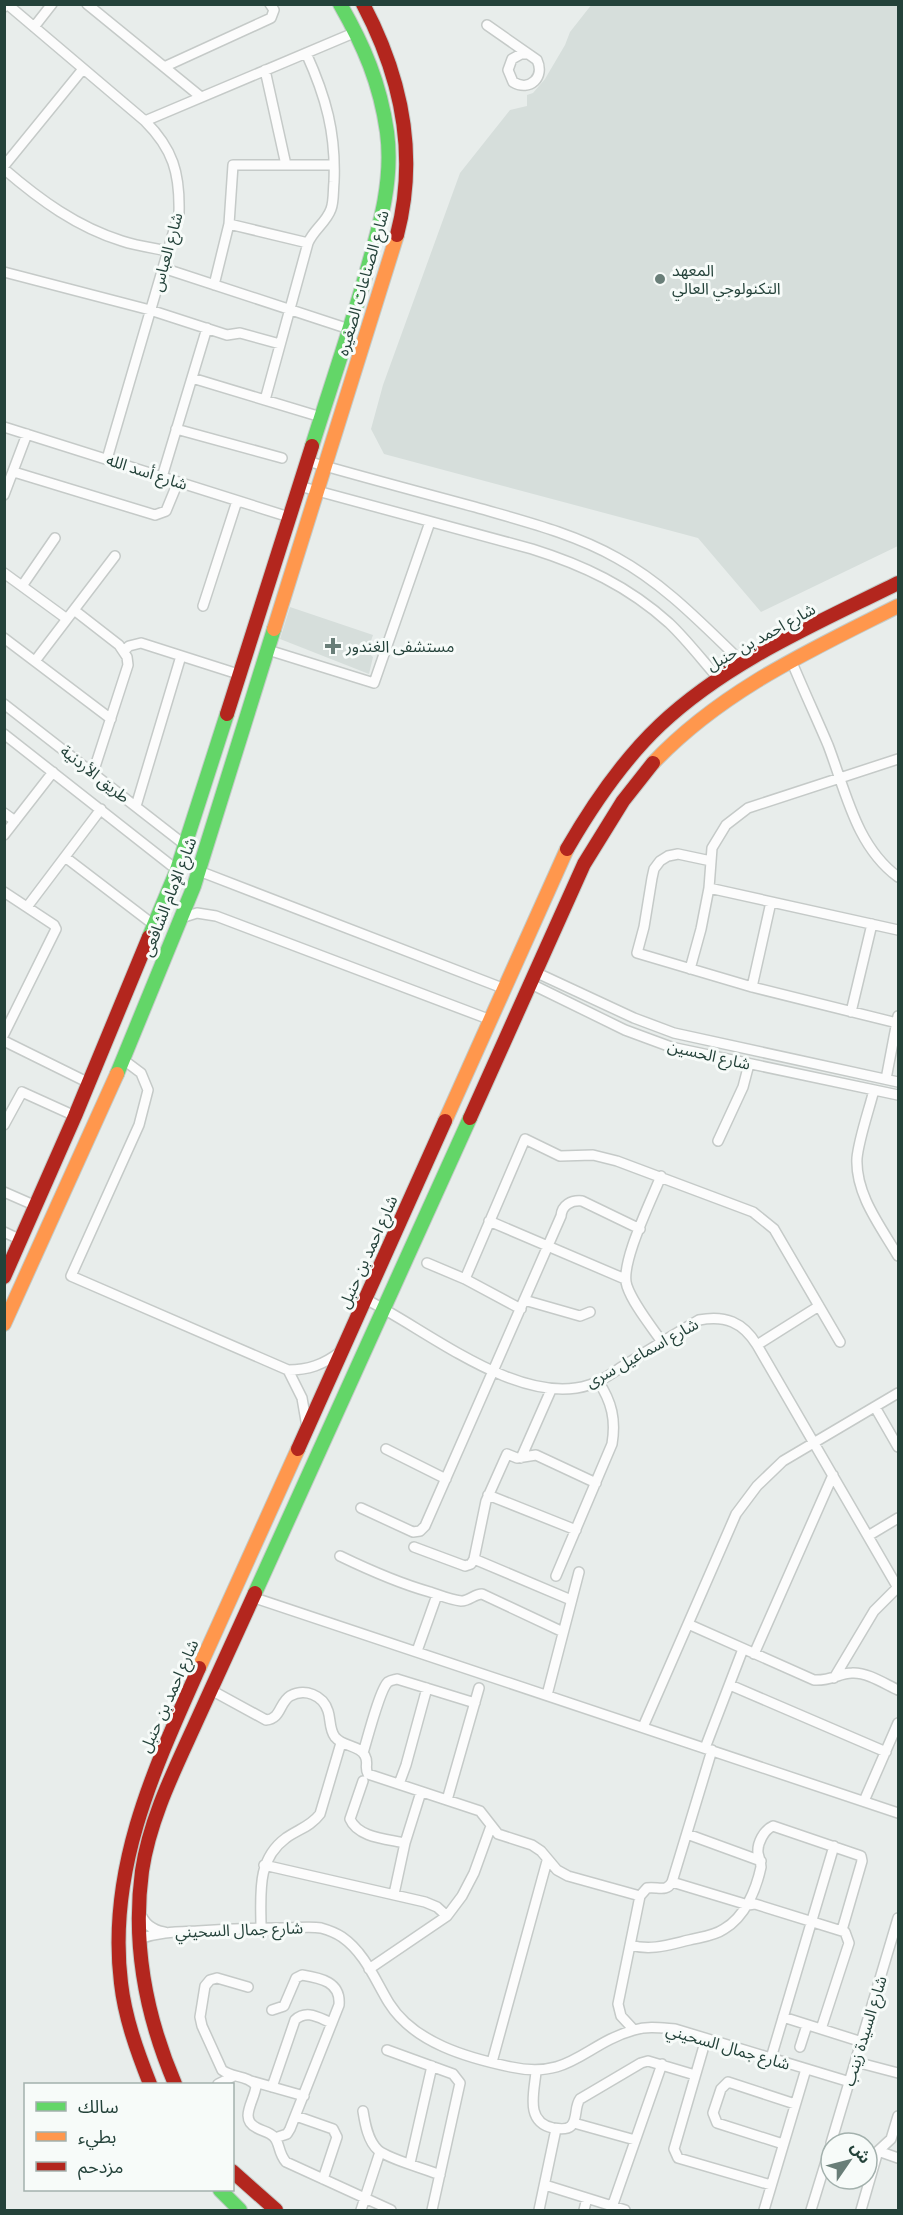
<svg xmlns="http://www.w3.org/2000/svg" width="903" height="2215" viewBox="0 0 903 2215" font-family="'Fira Sans Condensed','Noto Sans Arabic',sans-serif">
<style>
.built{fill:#d6dedb}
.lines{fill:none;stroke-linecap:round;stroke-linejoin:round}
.street-casing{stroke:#c5cac8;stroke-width:12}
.fast-casing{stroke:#c3cbc8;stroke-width:16}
.slow-casing{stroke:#c3cbc8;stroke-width:16}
.jam-casing{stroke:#c3cbc8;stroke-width:16}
.street{stroke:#fcfcfc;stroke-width:9}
.fast{stroke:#63d668;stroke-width:14}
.slow{stroke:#ff974d;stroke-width:14}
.jam{stroke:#b3261e;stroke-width:14}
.poi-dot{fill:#697e78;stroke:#f7fbf9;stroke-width:2}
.labels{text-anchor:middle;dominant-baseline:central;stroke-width:6;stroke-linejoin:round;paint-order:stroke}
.street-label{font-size:16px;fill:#24423a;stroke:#f7fbf9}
.poi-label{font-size:16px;fill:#24423a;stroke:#f7fbf9;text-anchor:start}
</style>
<rect width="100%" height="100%" fill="#e8edeb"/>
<path class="built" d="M592 4 898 5V546L761 612 698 538 384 454 371 429 383 385 460 173 510 110 527 106V95L533 93 545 79 565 45 570 32Z
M290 607 373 635 367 652 373 657 369 674 280 639Z"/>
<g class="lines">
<defs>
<path id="street" d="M87 4 201 97
M4 7 7 4 145 121C173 149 180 173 179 213L107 459
M487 25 537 60C545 77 530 92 513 82L508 70 512 59 521 54H526
M34 27 52 4
M164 67 271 18 274 10 270 4
M265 70 286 165
M145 121 356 32
M4 166 83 69
M4 169C40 200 77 227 122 241 137 246 153 248 168 251
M229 224 308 243
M163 268 349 329
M4 272 150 310 227 335 240 333 280 344
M214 285 229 224 233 165H334
M192 378 321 417
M265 400 308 243C314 229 326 223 331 209 334 201 333 191 334 182 336 133 326 97 306 53
M4 427 289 517
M176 429 282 458
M307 461C363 477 419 492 475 507 523 521 573 533 617 558 666 585 703 625 743 663
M14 472 155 515 166 511 178 482
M162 477 207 328
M299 486 532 549C583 565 628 586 669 623 687 640 702 660 718 678
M4 495 27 434
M4 573 67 619
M22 586 55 538
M203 606 237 501
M74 610 119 645 127 657 128 665 93 773
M4 638 111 719
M268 650 374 683 430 522
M124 651 129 646 141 643 238 674
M791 660C803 689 816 717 828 745 846 792 856 846 898 877
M35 661 115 556
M4 704 185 845
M4 734 177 870
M136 806 181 656
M4 813 15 821
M4 835 53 772
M65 857 154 925
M711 861 678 854 668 856 660 861 654 869 652 878 644 927 637 953 752 987 897 1023
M199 871 505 989
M709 888 898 930
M4 892 54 925 56 929 4 1034
M27 907 101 809
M181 918 197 913 216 916 491 1020
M690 969 701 929 709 888 712 848 726 825 748 808 898 759
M535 972 634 1018 674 1033 898 1082
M529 983 625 1030 671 1047 898 1095
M752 987 771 902
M851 1012 872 924
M4 1041 89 1083
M122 1061 129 1064 141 1073 148 1090 139 1125 71 1276 288 1370C308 1370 323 1365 340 1352
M886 1079 898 1016
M874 1090C869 1110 859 1138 857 1158 855 1194 881 1227 898 1256
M4 1125 22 1092 75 1116
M718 1141 743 1087 749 1064
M661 1176C652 1199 619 1265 627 1286 633 1304 651 1326 662 1342
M4 1192 36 1206
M489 1221 625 1279
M4 1232 21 1240
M427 1263 465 1279 521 1309
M465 1279 525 1139 560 1156 593 1155 617 1161 753 1212 774 1229 840 1342
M365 1299C425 1328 519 1408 589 1385 603 1381 616 1370 628 1363 652 1348 675 1334 699 1320 725 1315 743 1322 757 1345L898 1588
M524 1300 580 1316 590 1312
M757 1345 819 1306
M288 1370 302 1398 307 1427
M875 1407 898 1447
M386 1449 446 1479
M521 1458 551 1390
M488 1495 576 1530
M361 1508 413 1532 420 1531 425 1526 561 1216C562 1205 571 1200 582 1201L640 1229
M868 1536 898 1518
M414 1547 465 1566 471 1564 474 1559 486 1501 507 1454 517 1458 536 1455 596 1483
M340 1556C369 1570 398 1583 430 1592 439 1595 451 1600 461 1601 470 1601 474 1594 482 1594L563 1632
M474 1559 571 1600
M556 1576 612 1444C616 1420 612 1402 598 1381
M252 1597 898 1813
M688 1624 814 1680C832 1681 839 1673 852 1673 867 1672 885 1684 898 1690
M417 1651 437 1595
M754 1654 833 1475
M834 1678 874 1611 898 1587
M730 1685 886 1752
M211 1690 266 1720C281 1719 279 1703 290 1696 305 1688 323 1695 328 1711 331 1720 329 1729 335 1737 343 1747 360 1745 365 1756 369 1763 364 1767 368 1774L480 1811 498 1834 532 1845 541 1851 557 1870 568 1876 640 1896
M547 1695 579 1572
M643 1727 736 1514 757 1486 783 1461 898 1393
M705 1748 743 1649
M363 1753C367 1740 380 1689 388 1682 391 1680 393 1680 397 1679L475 1703
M363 1781 350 1819C358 1838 388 1839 405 1843
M399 1784 406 1765 427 1688
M447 1800 479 1688
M864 1801 898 1723
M687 1834 761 1861
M264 1865 425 1902 437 1907 447 1916
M672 1882 748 1905 755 1904 845 1932 849 1943 821 2029
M394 1894 405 1843 421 1792
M140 1912C144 1924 152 1930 164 1932
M261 1928C261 1894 256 1860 286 1838 299 1829 311 1826 320 1814L341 1743
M139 1939C159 1932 178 1932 198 1931 227 1929 256 1928 284 1928 296 1928 310 1926 321 1928 328 1930 336 1933 342 1937 365 1953 375 1980 389 2003 414 2043 468 2058 511 2067 571 2080 584 2044 634 2030 648 2026 661 2028 675 2029L850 2082
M630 1945C651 1951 668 1945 689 1940 701 1937 714 1936 724 1929 745 1917 756 1890 761 1867 761 1862 759 1858 758 1853 757 1843 764 1830 773 1826L861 1856 862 1861 842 1930
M369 1969 447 1916 462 1896 474 1873 491 1826
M248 1987 217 1978 210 1980 205 1986 200 2017 202 2026 222 2070C232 2078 248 2075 256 2086 255 2100 238 2119 257 2128 262 2131 270 2132 274 2137 280 2143 278 2153 286 2162L391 2210
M272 2010 284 2006 296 1978 302 1975C321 1978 341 1982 339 2005L290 2129 287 2134 275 2138
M783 2017 862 2042
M634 2030 621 2016 618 2004 640 1896 647 1888C657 1886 666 1893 672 1882L712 1750
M706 2039 674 2149 678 2158 771 2185
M800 2047 807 2025
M387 2050 453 2074 460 2083 432 2210
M771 2058 834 1846
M492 2062 547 1861
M856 2062 898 2073
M536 2072C534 2093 525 2122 553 2128 559 2129 567 2130 571 2126 578 2119 574 2107 580 2099L641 2063 648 2061 695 2075
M251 2081 304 2096
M218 2084 234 2076
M272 2087 295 2020C307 2009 319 2018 332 2023
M363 2111C365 2124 368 2141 378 2150 388 2159 426 2169 440 2175
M296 2116 333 2129 337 2137 323 2179
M574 2123 635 2140
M831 2143 898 1918
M783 2144 717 2123 713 2113 721 2089 728 2082 795 2104
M878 2151 898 2158
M410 2163 432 2066
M545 2185 625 2210
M612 2207 662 2064
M361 2210 380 2152
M539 2210 556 2129
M584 2210 587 2198
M764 2210 806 2069
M811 2210 831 2145
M861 2210 878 2151 891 2139 898 2116"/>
<path id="fast" d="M312 446C329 392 347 339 363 284 377 234 394 185 387 132 380 83 364 46 340 4
M149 937 177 870 227 714
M117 1074 194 886 274 629
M255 1593 470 1118
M220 2190 240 2210"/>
<path id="slow" d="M274 629 397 235
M653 763C722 690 811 650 898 606
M445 1121 567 849
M4 1324 117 1074
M199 1668 298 1449"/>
<path id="jam" d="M363 4C401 76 418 155 397 235
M227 714 312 446
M567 849C593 804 622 761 660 725 728 661 816 624 898 583
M470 1118 584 864 623 801 653 763
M4 1277 75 1116 149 937
M298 1449 445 1121
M150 2084C137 2051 125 2018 121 1983 107 1870 154 1769 199 1668
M175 2084C146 2016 132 1945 142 1871 150 1817 176 1767 198 1718 217 1676 236 1635 255 1593
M232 2171 276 2210"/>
</defs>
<use href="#street" class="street-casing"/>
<use href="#fast" class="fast-casing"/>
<use href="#slow" class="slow-casing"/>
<use href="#jam" class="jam-casing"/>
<use href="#street" class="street"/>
<use href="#fast" class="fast"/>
<use href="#slow" class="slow"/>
<use href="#jam" class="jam"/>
</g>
<g class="poi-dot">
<circle cx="660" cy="279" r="6"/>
<path d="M330 637h6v6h6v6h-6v6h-6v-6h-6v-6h6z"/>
</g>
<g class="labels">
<g class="street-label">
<text transform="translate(167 252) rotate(-75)">شارع العباس</text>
<text transform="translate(363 283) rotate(-74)">شارع الصناعات الصغيره</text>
<text transform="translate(147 472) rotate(18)">شارع أسد الله</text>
<text transform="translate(761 637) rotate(-29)">شارع احمد بن حنبل</text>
<text transform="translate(95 774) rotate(38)">طريق الأردنية</text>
<text transform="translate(169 897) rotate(-69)">شارع الإمام الشافعى</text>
<text transform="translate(709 1055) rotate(13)">شارع الحسين</text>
<text transform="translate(368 1252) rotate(-66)">شارع احمد بن حنبل</text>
<text transform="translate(642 1353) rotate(-29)">شارع اسماعيل سرى</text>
<text transform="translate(169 1696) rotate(-66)">شارع احمد بن حنبل</text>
<text transform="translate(239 1930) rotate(-2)">شارع جمال السحيني</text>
<text transform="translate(865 2031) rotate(-73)">شارع السيدة زينب</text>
<text transform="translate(728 2047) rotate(16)">شارع جمال السحيني</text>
</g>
<g class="poi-label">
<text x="672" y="270">المعهد<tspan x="672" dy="18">التكنولوجي العالي</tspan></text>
<text x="346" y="646">مستشفى الغندور</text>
</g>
</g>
<rect width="903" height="2215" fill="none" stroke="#24423a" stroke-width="12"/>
<rect x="24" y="2083" width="210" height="108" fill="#f7fbf9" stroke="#a3b1ad" stroke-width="1.5"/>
<rect x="36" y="2102" width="30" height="9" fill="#63d668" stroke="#a3b1ad" stroke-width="1.5"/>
<text x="78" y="2113" font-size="18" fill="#24423a">سالك</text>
<rect x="36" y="2132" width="30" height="9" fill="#ff974d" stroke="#a3b1ad" stroke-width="1.5"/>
<text x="78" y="2143" font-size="18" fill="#24423a">بطيء</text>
<rect x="36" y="2162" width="30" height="9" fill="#b3261e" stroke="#a3b1ad" stroke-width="1.5"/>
<text x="78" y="2173" font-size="18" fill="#24423a">مزدحم</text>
<g transform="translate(849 2161) rotate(55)"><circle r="28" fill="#f7fbf9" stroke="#a3b1ad" stroke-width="1.5"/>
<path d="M0-4.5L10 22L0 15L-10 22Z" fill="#697e78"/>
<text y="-9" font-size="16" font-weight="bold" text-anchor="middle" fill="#24423a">ش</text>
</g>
</svg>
